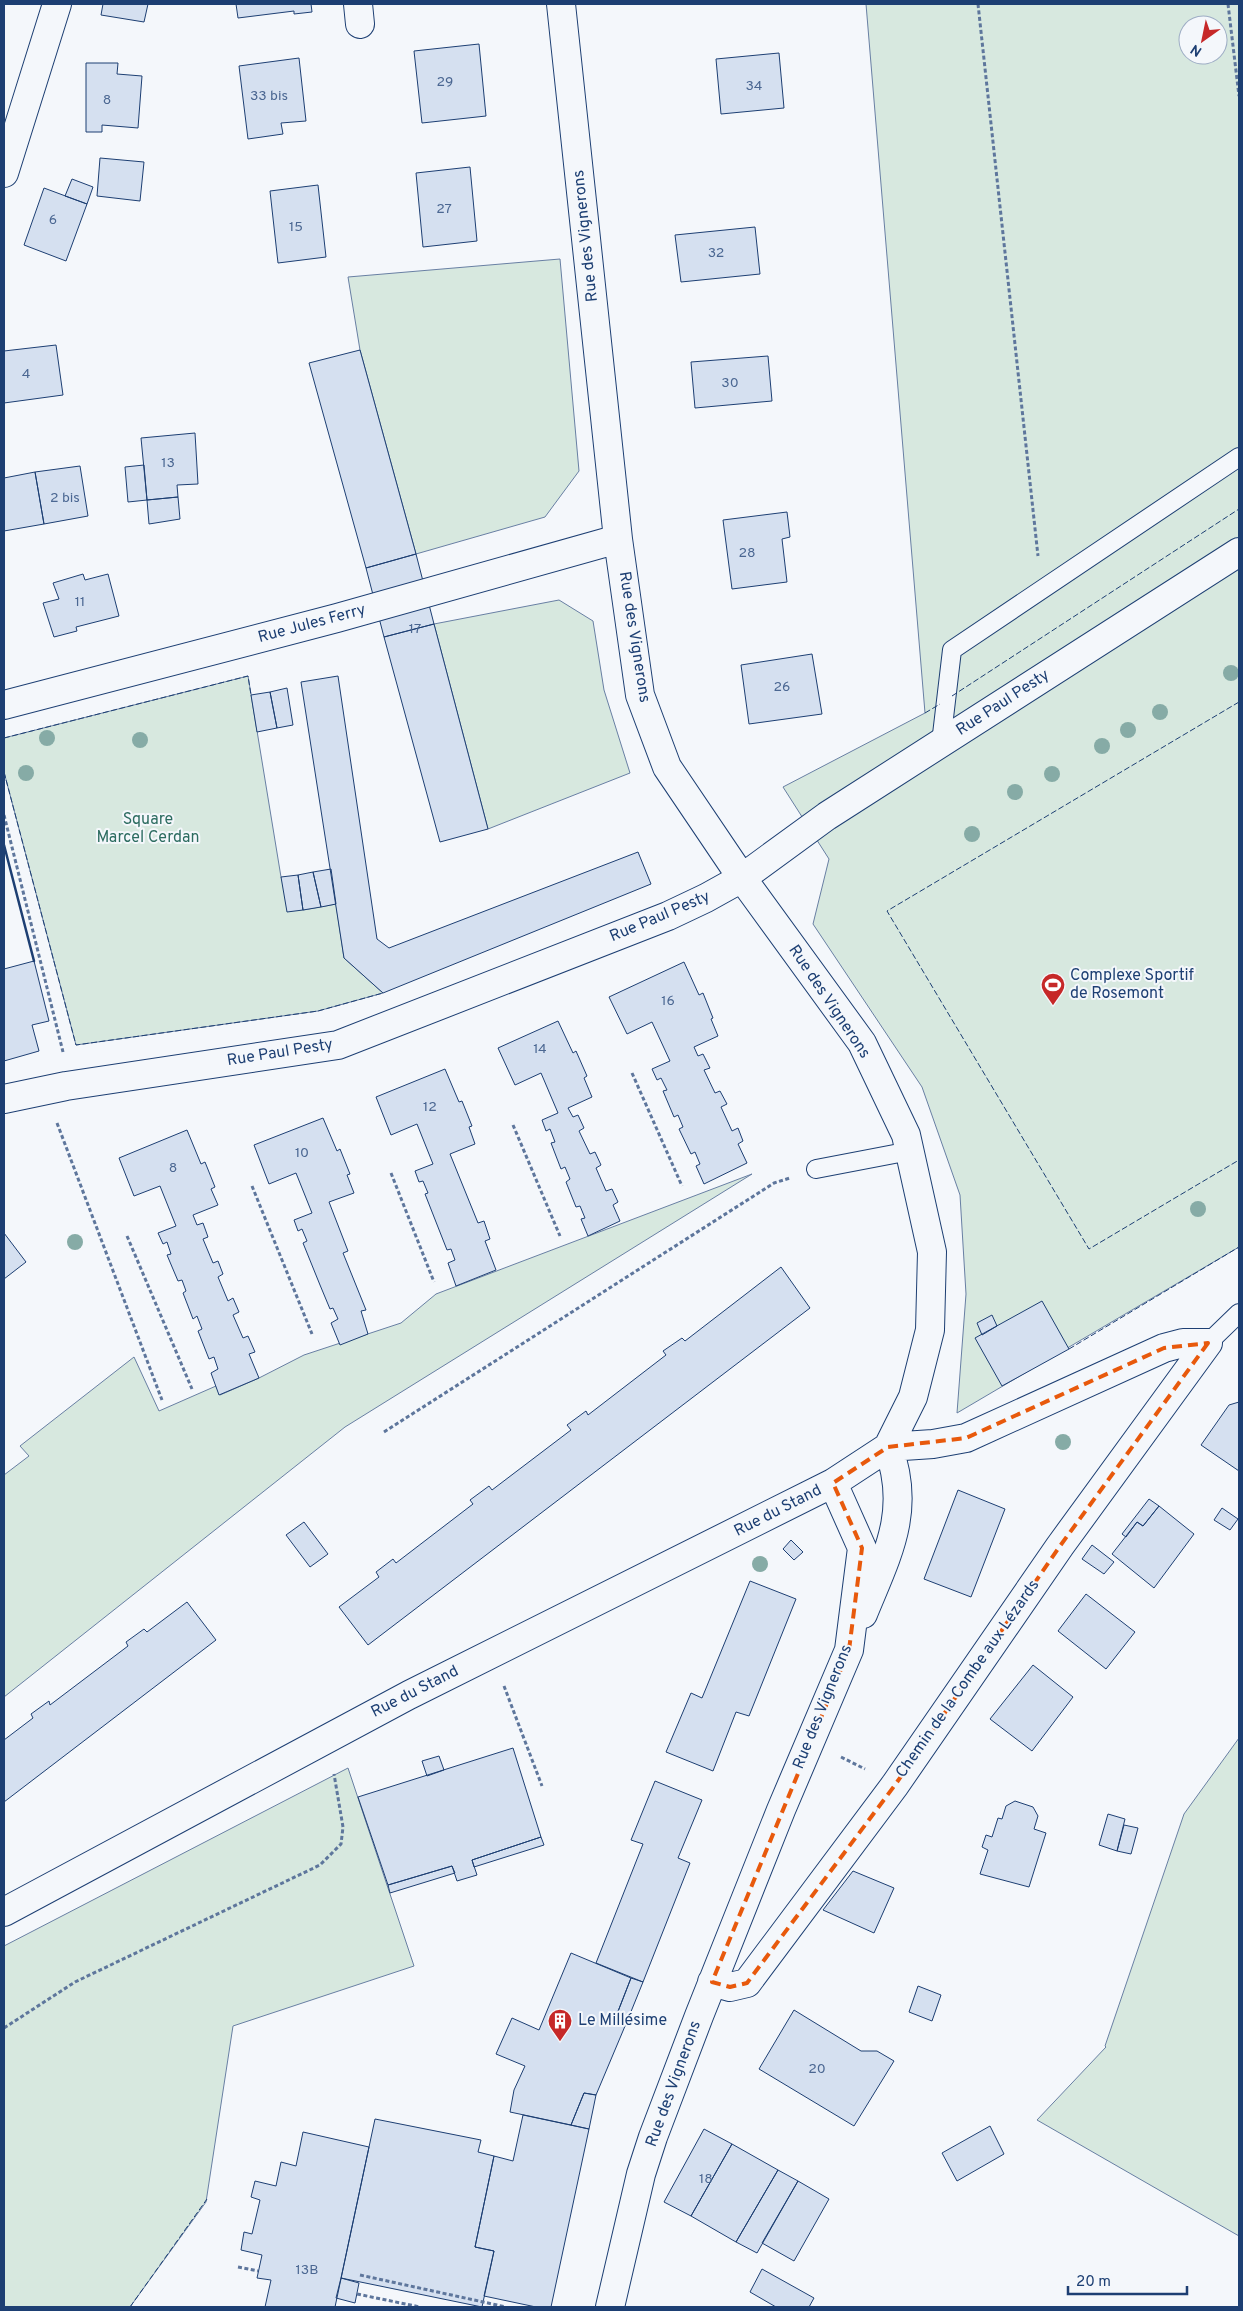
<svg xmlns="http://www.w3.org/2000/svg" width="1243" height="2311" viewBox="0 0 1243 2311" font-family="Overpass,sans-serif">
<style>
.green{fill:#d7e8df;stroke:#687fa3;fill-rule:evenodd}
.building{fill:#d5e0f0;stroke:#1d3f73}
.lines{fill:none;stroke-linecap:round;stroke-linejoin:round}
.service-casing{stroke:#1d3f73;stroke-width:20}
.minor-casing{stroke:#1d3f73;stroke-width:30}
.path{stroke:#5e769c;stroke-width:3;stroke-dasharray:4 2.5;stroke-linecap:butt}
.service{stroke:#f4f7fb;stroke-width:18}
.minor{stroke:#f4f7fb;stroke-width:28}
.fence{stroke:#1d3f73;stroke-width:1;stroke-dasharray:6 2.5;stroke-linecap:butt}
.wall{stroke:#1d3f73;stroke-width:2.5}
.tree{fill:#86aba6}
.marked{fill:none;stroke:#e8590c;stroke-width:4;stroke-dasharray:10 6;stroke-linejoin:round}
.labels{text-anchor:middle;dominant-baseline:central;stroke-width:4;stroke-linejoin:round;paint-order:stroke}
.number-label{font-size:14px;fill:#4b6792}
.street-label{font-size:16px;fill:#1d3f73;stroke:#f4f7fb}
.park-label{font-size:16px;fill:#2c6c60;stroke:#f4f7fb}
.poi-label{font-size:16px;fill:#1d3f73;stroke:#f4f7fb;text-anchor:start}
</style>
<rect width="100%" height="100%" fill="#f4f7fb"/>
<path class="green" d="M866 4H1239V1247L957 1413 966 1294 960 1195 922 1087 813 924 829 859 783 787 925 713ZM1188 25H1218V55H1188Z
M560 259 579 471 545 517 416 554 360 350 348 277Z
M559 600 593 621 604 690 630 773 488 829 434 624Z
M248 676 281 877 303 910 336 904 344 958 383 993 318 1011 76 1045 4 772V738Z
M752 1174 345 1427 4 1697V1475L29 1456 20 1446 134 1357 159 1411 216 1386 220 1395 259 1378 304 1355 401 1323 436 1294Z
M1239 1738V2236L1037 2120 1106 2047 1105 2046 1184 1814Z
M348 1768 414 1966 233 2026 206 2202 130 2307H4V1946Z"/>
<path class="building" d="M103 4H148L144 22 101 15Z
M236 4H311L312 12 294 14V11L238 18Z
M479 44 486 116 422 123 414 51Z
M779 53 784 108 721 114 716 59Z
M299 58 306 121 281 123 283 134 248 139 239 66Z
M86 63H118L117 74 142 76 138 128 102 125V132H86Z
M100 158 144 162 140 201 97 196Z
M470 167 477 241 423 247 416 173Z
M72 179 93 187 87 204 65 196Z
M318 185 326 257 278 263 270 191Z
M44 188 87 204 66 261 24 245Z
M755 227 760 274 681 282 675 235Z
M56 345 63 395 4 403V351Z
M360 350 416 554 366 568 309 363Z
M768 356 772 401 695 408 691 362Z
M195 433 198 484 177 485 178 497 147 500 141 438Z
M144 465 147 500 128 502 125 467Z
M80 466 88 516 44 524 35 472Z
M35 472 44 524 4 531V478Z
M178 497 180 519 149 524 147 500Z
M787 512 790 537 782 539 787 582 732 589 723 520Z
M416 554 434 624 384 637 366 568Z
M83 574 85 580 108 574 119 616 76 627 77 631 54 637 43 603 59 599 53 583Z
M434 624 488 829 440 842 384 637Z
M812 654 822 714 749 724 741 665Z
M338 676 377 939 389 948 638 852 651 884 383 993 344 958 301 682Z
M287 688 293 725 277 728 270 692Z
M270 692 277 728 257 732 251 695Z
M331 869 336 904 321 907 313 872Z
M313 872 321 907 303 910 298 875Z
M298 875 303 910 287 912 281 877Z
M34 961 49 1021 32 1025 39 1051 4 1061V969Z
M684 962 699 995 703 993 713 1018 711 1019 718 1036 694 1047 698 1056 703 1054 710 1068 704 1070 715 1093 720 1091 727 1104 721 1107 732 1131 738 1128 743 1141 738 1144 747 1163 704 1184 696 1166 700 1164 695 1152 691 1154 679 1129 683 1127 678 1115 674 1117 663 1091 667 1090 661 1078 657 1080 652 1069 670 1061 652 1022 627 1034 609 997Z
M558 1021 573 1053 576 1051 587 1076 584 1078 592 1097 568 1108 573 1117 578 1115 584 1128 579 1131 590 1154 595 1152 601 1165 596 1168 606 1191 612 1189 618 1202 613 1205 620 1221 588 1236 581 1219 585 1218 580 1206 576 1207 566 1182 570 1179 565 1167 561 1169 551 1143 555 1142 550 1129 546 1131 542 1120 558 1113 541 1073 515 1085 498 1048Z
M445 1069 459 1102 462 1101 472 1126 469 1127 475 1144 450 1154 478 1223 484 1221 490 1239 485 1241 496 1270 456 1286 448 1263 455 1260 451 1249 447 1250 425 1194 428 1193 423 1181 419 1182 415 1171 433 1164 417 1124 391 1135 376 1097Z
M323 1118 337 1151 340 1149 350 1174 347 1175 354 1193 329 1202 348 1251 343 1253 366 1310 361 1311 368 1334 340 1345 331 1323 338 1319 333 1308 330 1309 320 1285 303 1243 307 1241 302 1229 298 1231 294 1220 312 1213 296 1173 269 1184 254 1145Z
M187 1130 201 1164 205 1162 215 1187 211 1189 218 1205 193 1215 197 1225 203 1223 208 1237 203 1239 213 1263 218 1261 223 1274 218 1277 228 1301 233 1298 239 1312 233 1315 243 1338 248 1336 255 1352 249 1354 259 1378 219 1395 211 1373 218 1369 214 1357 209 1359 198 1331 202 1329 197 1316 193 1319 183 1293 186 1291 182 1280 178 1281 167 1255 171 1254 167 1242 163 1244 158 1233 176 1226 160 1186 134 1196 119 1158Z
M4 1233 26 1262 4 1279Z
M781 1267 810 1308 368 1645 339 1607 379 1577 376 1572 393 1559 396 1563 473 1504 470 1500 489 1486 492 1490 571 1430 567 1425 586 1411 588 1415 666 1355 663 1351 682 1338 685 1341Z
M1042 1301 1069 1349 1002 1386 975 1338Z
M992 1315 997 1326 982 1335 977 1323Z
M1239 1402V1471L1201 1445 1229 1405Z
M958 1490 1005 1509 971 1597 924 1579Z
M1149 1499 1159 1506 1143 1526 1137 1522 1126 1537 1122 1534Z
M1159 1506 1194 1534 1154 1588 1112 1554 1137 1522 1143 1526Z
M1222 1508 1238 1519 1230 1530 1214 1520Z
M304 1522 328 1554 310 1567 286 1535Z
M791 1540 803 1552 794 1560 783 1549Z
M1092 1545 1114 1562 1104 1574 1082 1559Z
M750 1581 796 1599 749 1716 736 1712 713 1771 666 1752 691 1693 702 1698Z
M1086 1594 1135 1632 1106 1669 1058 1631Z
M187 1602 216 1640 4 1802V1740L33 1718 31 1714 49 1701 50 1705 128 1646 126 1642 144 1629 147 1632Z
M1033 1665 1073 1697 1032 1751 990 1719Z
M513 1748 541 1837 472 1860 477 1875 457 1881 452 1866 388 1885 358 1797Z
M439 1756 444 1770 427 1776 422 1761Z
M655 1781 702 1800 678 1858 690 1863 643 1982 596 1963 643 1844 631 1840Z
M1015 1801 1033 1807 1038 1816 1034 1829 1046 1833 1029 1887 980 1874 988 1850 982 1847 986 1835 992 1837 998 1818 1002 1819 1006 1806Z
M1108 1814 1125 1819 1117 1851 1099 1845Z
M1124 1825 1138 1828 1131 1854 1117 1851Z
M541 1837 544 1845 474 1867 472 1860Z
M452 1866 455 1873 390 1893 388 1885Z
M853 1871 894 1888 874 1933 823 1910Z
M571 1953 631 1978 617 2014 628 2019 596 2095 584 2093 571 2125 510 2112 514 2090 525 2066 496 2054 512 2018 539 2030Z
M631 1978 643 1982 628 2019 617 2014Z
M918 1986 941 1995 932 2021 909 2012Z
M794 2010 861 2051H877L894 2061 854 2126 759 2069Z
M584 2093 596 2095 589 2129 571 2125Z
M523 2115 589 2129 551 2307H536L484 2296 494 2251 475 2247 494 2156 513 2161Z
M375 2119 481 2140 478 2152 494 2156 475 2247 494 2251 482 2307 341 2278Z
M990 2126 1004 2154 957 2181 942 2153Z
M704 2129 732 2144 691 2216 664 2202Z
M303 2132 369 2147 335 2307H265L271 2280 257 2278 262 2255 241 2250 244 2232 252 2234 260 2200 251 2197 255 2181 276 2186 281 2162 296 2166Z
M732 2144 778 2170 736 2242 691 2216Z
M778 2170 798 2181 757 2253 736 2242Z
M798 2181 829 2199 794 2261 762 2243Z
M762 2269 814 2298 809 2307H776L750 2292Z
M341 2278 359 2283 355 2303 336 2298Z"/>
<g class="lines">
<defs>
<path id="service" d="M941 743 952 650 1239 457
M816 1169 910 1151
M1208 1343 1239 1313"/>
<path id="minor" d="M358 4 360 24
M4 173 57 4
M4 705 337 618 618 539
M4 1099 66 1086 338 1045 668 916 706 898 742 878 827 816 1239 552
M863 1614C887 1555 912 1511 888 1447L933 1444 966 1438 1164 1348 1183 1343H1208
M4 1912 409 1695 833 1483 888 1447 913 1397 930 1330 932 1252 906 1135 862 1043 742 878 667 767 640 695 618 539 561 4
M712 1982 730 1987 747 1983 895 1785 1060 1546 1208 1343
M610 2307 641 2174 653 2137 699 2016 781 1810 849 1650 862 1548 833 1483"/>
</defs>
<use href="#service" class="service-casing"/>
<use href="#minor" class="minor-casing"/>
<path class="path" d="M978 4 1038 556
M1228 4 1239 96
M4 815 63 1052
M632 1073 682 1186
M57 1123 162 1400
M513 1125 560 1236
M391 1173 434 1282
M252 1186 312 1334
M127 1236 192 1389
M384 1432 774 1183 790 1178
M504 1686 542 1786
M841 1757 865 1769
M4 2028 75 1982 320 1865 341 1844 343 1827 334 1774
M238 2267 258 2271
M360 2275 506 2307
M357 2294 420 2307"/>
<use href="#service" class="service"/>
<use href="#minor" class="minor"/>
<path class="fence" d="M952 696 1239 509
M1239 702 887 911 1089 1249 1239 1160
M925 713 940 704
M4 738 248 676 251 695
M4 772 76 1045 318 1011 383 993
M1069 1349 1239 1247
M130 2307 207 2199"/>
<path class="wall" d="M4 845 34 961"/>
</g>
<g class="tree">
<circle cx="1231" cy="673" r="8"/>
<circle cx="1160" cy="712" r="8"/>
<circle cx="1128" cy="730" r="8"/>
<circle cx="47" cy="738" r="8"/>
<circle cx="140" cy="740" r="8"/>
<circle cx="1102" cy="746" r="8"/>
<circle cx="26" cy="773" r="8"/>
<circle cx="1052" cy="774" r="8"/>
<circle cx="1015" cy="792" r="8"/>
<circle cx="972" cy="834" r="8"/>
<circle cx="1198" cy="1209" r="8"/>
<circle cx="75" cy="1242" r="8"/>
<circle cx="1063" cy="1442" r="8"/>
<circle cx="760" cy="1564" r="8"/>
</g>
<path class="marked" d="M1208 1343 1060 1546 895 1785 747 1983 730 1987 712 1982 849 1650 862 1548 833 1483 888 1447 966 1438 1164 1348Z"/>
<defs>
<symbol id="stadium-pin" viewBox="-11 -11 22 30"><path d="M0 17L-7.5 6A9.5 9.5 0 1 1 7.5 6Z" fill="#c62828" stroke="#f4f7fb"/><path d="M0-5a6.5 5 0 1 0 0 10a6.5 5 0 1 0 0-10ZM-3.5-1.8h7v3.6h-7Z" fill="#fff"/></symbol>
<symbol id="building-pin" viewBox="-11 -11 22 30"><path d="M0 17L-7.5 6A9.5 9.5 0 1 1 7.5 6Z" fill="#c62828" stroke="#f4f7fb"/><path d="M-4-6H4V6H1V3H-1V6H-4ZM-2.5-4.3h1.7v1.8h-1.7ZM.8-4.3h1.7v1.8H.8ZM-2.5-1h1.7V.8h-1.7ZM.8-1h1.7V.8H.8Z" fill="#fff"/></symbol>
</defs>
<g fill-rule="evenodd">
<use href="#stadium-pin" x="1039" y="971" width="28" height="38"/>
<use href="#building-pin" x="546" y="2007" width="28" height="38"/>
</g>
<g class="labels">
<g class="number-label">
<text x="445" y="82">29</text>
<text x="754" y="86">34</text>
<text x="269" y="96">33 bis</text>
<text x="107" y="100">8</text>
<text x="444" y="209">27</text>
<text x="53" y="220">6</text>
<text x="296" y="227">15</text>
<text x="716" y="253">32</text>
<text x="26" y="374">4</text>
<text x="730" y="383">30</text>
<text x="168" y="463">13</text>
<text x="65" y="498">2 bis</text>
<text x="747" y="553">28</text>
<text x="80" y="602">11</text>
<text x="415" y="629">17</text>
<text x="782" y="687">26</text>
<text x="668" y="1001">16</text>
<text x="540" y="1049">14</text>
<text x="430" y="1107">12</text>
<text x="302" y="1153">10</text>
<text x="173" y="1168">8</text>
<text x="817" y="2069">20</text>
<text x="706" y="2179">18</text>
<text x="307" y="2270">13B</text>
</g>
<g class="street-label">
<text transform="translate(586 236) rotate(-96)">Rue des Vignerons</text>
<text transform="translate(312 624) rotate(-15)">Rue Jules Ferry</text>
<text transform="translate(634 637) rotate(81)">Rue des Vignerons</text>
<text transform="translate(1003 703) rotate(-33)">Rue Paul Pesty</text>
<text transform="translate(660 917) rotate(-23)">Rue Paul Pesty</text>
<text transform="translate(829 1002) rotate(56)">Rue des Vignerons</text>
<text transform="translate(280 1053) rotate(-9)">Rue Paul Pesty</text>
<text transform="translate(778 1511) rotate(-27)">Rue du Stand</text>
<text transform="translate(968 1679) rotate(-55)">Chemin de la Combe aux Lézards</text>
<text transform="translate(415 1692) rotate(-27)">Rue du Stand</text>
<text transform="translate(823 1707) rotate(-68)">Rue des Vignerons</text>
<text transform="translate(674 2084) rotate(-70)">Rue des Vignerons</text>
</g>
<g class="park-label">
<text x="148" y="820">Square<tspan x="148" dy="18">Marcel Cerdan</tspan></text>
</g>
<g class="poi-label">
<text x="1070" y="976">Complexe Sportif<tspan x="1070" dy="18">de Rosemont</tspan></text>
<text x="578" y="2021">Le Millésime</text>
</g>
</g>
<rect width="1243" height="2311" fill="none" stroke="#1d3f73" stroke-width="10"/>
<g transform="translate(1203 40) rotate(213)"><circle r="24" fill="#f4f7fb" stroke="#9eadc5"/>
<path d="M0-4L9 19L0 12L-9 19Z" fill="#c62828"/>
<text y="-8" font-size="14" font-weight="bold" text-anchor="middle" fill="#1d3f73">N</text>
</g>
<path d="M1068 2286v8h119v-8" fill="none" stroke="#1d3f73" stroke-width="2.5"/>
<text x="1076" y="2286" font-size="15" fill="#1d3f73" stroke="#f4f7fb" stroke-width="4" paint-order="stroke">20 m</text>
</svg>
